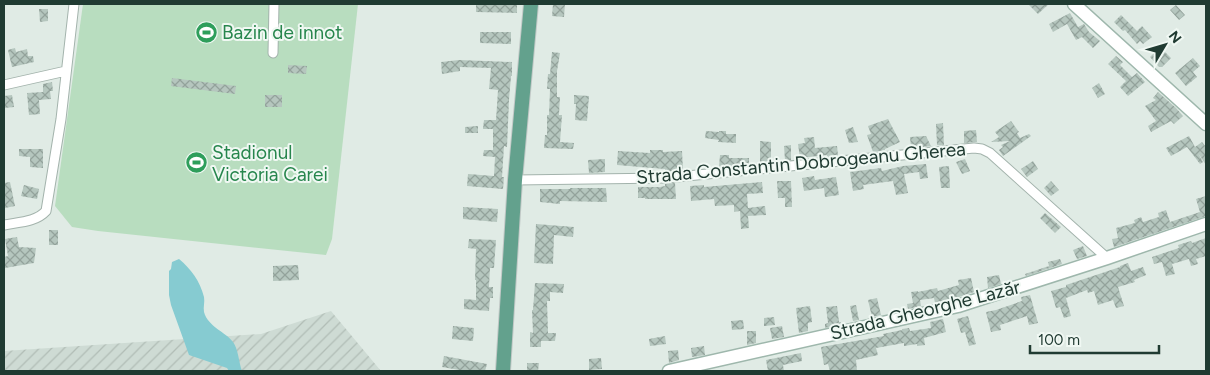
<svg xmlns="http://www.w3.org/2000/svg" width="1210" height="375" viewBox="0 0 1210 375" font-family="Figtree,sans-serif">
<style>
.industrial{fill:url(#industrial-furrows)}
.park{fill:#b8ddbf}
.water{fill:#86cbd1}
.building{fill:url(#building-cross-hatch)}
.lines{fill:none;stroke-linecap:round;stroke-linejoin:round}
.street-casing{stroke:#a3b3ac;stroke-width:11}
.secondary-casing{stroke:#9eb7ac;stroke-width:15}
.primary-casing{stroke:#c1c8c6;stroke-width:16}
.street{stroke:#fff;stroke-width:9}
.secondary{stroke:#fff;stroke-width:12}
.primary{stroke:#63a18d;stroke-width:14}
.labels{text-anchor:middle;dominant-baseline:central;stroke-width:4;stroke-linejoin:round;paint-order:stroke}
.leisure-label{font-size:19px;fill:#27864d;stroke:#f0f8f3;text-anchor:start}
.street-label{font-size:19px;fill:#203b32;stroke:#f0f8f3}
</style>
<defs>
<pattern id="industrial-furrows" width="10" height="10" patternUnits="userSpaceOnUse" patternTransform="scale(1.25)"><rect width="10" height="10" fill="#cedbd4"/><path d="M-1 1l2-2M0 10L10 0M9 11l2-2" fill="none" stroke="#b1bdb6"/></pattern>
<pattern id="building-cross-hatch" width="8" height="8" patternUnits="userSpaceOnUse" patternTransform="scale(1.25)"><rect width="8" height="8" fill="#b5c6be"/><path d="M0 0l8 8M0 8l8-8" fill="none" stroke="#93a29b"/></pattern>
</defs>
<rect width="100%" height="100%" fill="#e0ebe5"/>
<path class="industrial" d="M331 311 381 371H4V351L261 334Z"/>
<path class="park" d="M83 4H358L332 239 326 255 98 231 72 227 55 206Z"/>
<path class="water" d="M179 259C191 269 200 281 204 297 205 302 203 307 204 312 208 327 226 332 233 342 238 348 239 363 242 371H229L227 368 189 355 171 305 169 295V271L171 269 172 262Z"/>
<path class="building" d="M476 4H517V13L476 12Z
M553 4H565L564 17 552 16Z
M1028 4H1049L1038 14Z
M1176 5 1185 15 1179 20 1170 10Z
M39 9H48V21L40 22Z
M1070 13 1078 27 1084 24 1089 32 1100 41 1093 48 1082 37 1076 40 1067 24 1053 32 1049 24Z
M1121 15 1137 31 1142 26 1152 37 1143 44 1140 41 1137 44 1125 30 1123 31 1114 22Z
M480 32H511V44L480 43Z
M1160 47 1171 58 1162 67H1159L1150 57Z
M15 48 16 52 27 49 28 56H33L34 62 12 67 8 50Z
M552 52 560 53 557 71V97H560L559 115H562L560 142 574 143 573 149 544 148 545 135H547V115H549L550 89H547L548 74H550Z
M1116 56 1123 62 1120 65 1132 77 1137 73 1145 82 1128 96 1120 87 1126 81 1108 64Z
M1193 58 1200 66 1193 72 1197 77 1186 86 1175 73Z
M459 60 512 62V76H511L509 100 507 147 504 146 502 177H504L503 189 467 186 468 174 494 176 495 157 483 156 484 150H493V129H483L484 120H496L498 90 489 89 491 68 460 67V71L442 74 441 62Z
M288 65 307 66 306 74 288 73Z
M172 78 236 86 235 94 171 86Z
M52 82 53 91H50L51 99 39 100 40 114 29 115 27 93 43 92V84Z
M1099 83 1105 94 1098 98 1092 88Z
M1158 92 1176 108 1183 116 1174 124 1171 121 1151 132 1148 126 1156 121 1145 106 1156 100 1153 98Z
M12 95 14 107 4 108V96Z
M265 95H282V107H265Z
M574 95 589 96 587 121 575 120 576 104H574Z
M888 119 900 142 885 149V150L873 152 867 135 871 134 868 126Z
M1011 121 1019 132 1017 133 1020 138 1029 134 1031 136 1003 156 999 150 1003 147 1001 145 1010 141 991 142 999 137 995 132Z
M943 123 944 145H937L936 124Z
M478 126V133H465V127Z
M853 127 858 142 849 143 845 130Z
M976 130 977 142 964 143V131Z
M706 131 719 132V131H726V134H736V143L718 142 719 140 705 138Z
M926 136 931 146 911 148 910 137Z
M1189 136 1195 147 1202 142 1206 147V165L1198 153 1203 162 1200 164 1187 147 1171 156 1166 148Z
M814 137 815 148 837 146 838 155 827 156V155L800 158 798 144 805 143 804 138Z
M760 141 771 142V161L760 163Z
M791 145V160H785L784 146Z
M19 149H43V168L30 167V157L19 156Z
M650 150H663V152L682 151 683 170 665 172V169L617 165 618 151 650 153Z
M720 155H729V158H749V164L719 167Z
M605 159V172L589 173 588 160Z
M965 159 970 171 962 174 956 162Z
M1033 161 1038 169 1027 177 1021 169Z
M926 164 928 178 920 179 919 172 904 174 908 193 896 195 893 181 863 185 864 189 853 191 850 172 881 168 882 171 903 166Z
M949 166 950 188H941L939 167Z
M814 176 815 180 836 177 839 195 825 197 824 188 804 191 802 178Z
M777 181H791L792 207H785V198H778Z
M1051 181 1059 190 1051 196 1044 188Z
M10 182 15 206 5 208 4 183Z
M762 182 763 193 747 194 748 208 765 206 766 215 748 216 749 228 741 229 740 211 734 212V205L715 206 714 199 691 201 690 186 704 185V187Z
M675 183 676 199H645V198H638V187H660L665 186V184Z
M24 185 39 189 37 199 21 196Z
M570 188H606L607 202 560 201V204L540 202V189H570Z
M1206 196V216L1114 247 1112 239 1118 238 1116 228 1135 223 1134 220 1141 217 1143 222 1159 217 1158 213 1166 210 1170 222 1200 212 1196 199Z
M463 207 498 209 497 222 463 219Z
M1045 213 1061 227 1055 233 1040 218Z
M536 224 574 227 573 237 554 235 553 264 534 263Z
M49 230H58V245H49Z
M17 237 19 247 36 248 34 263 5 268 4 257 8 256 5 239Z
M1206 238V256L1196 259 1198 264 1191 266 1189 259 1172 264 1175 274 1166 276 1162 262 1154 264 1152 257 1179 248 1178 245 1191 241 1192 243Z
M469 239 496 240 494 268H490L489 287H493V298H490L489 311 464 309V299L476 300V280H475L476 249 468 248Z
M1083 246 1087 256 1077 259 1073 250Z
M1060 259 1062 264 1026 276 1025 274 1049 266 1048 262Z
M1128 263 1131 271 1143 267 1146 275 1134 280 1135 282 1118 287 1124 306 1116 308 1113 300 1098 305 1094 291 1088 293 1087 290 1066 298 1071 316 1064 318 1060 307 1056 308 1051 291 1066 287V285L1120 267V266Z
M298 265 299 280 273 281V266Z
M999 275 1001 284 988 288 987 277Z
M971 278 974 292 956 298 935 303 934 298 920 300 921 306 908 309 907 304 913 303 911 292 918 291V292L937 288 938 291 959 285 958 280Z
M535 283 564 284 563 293 550 292V301H547L548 333H556L555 341H541V347H530V332L533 333 532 310H533Z
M1030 295 1038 323 1029 325 1027 316 1000 325 1001 330 991 332 986 312 996 310 1022 301 1021 297Z
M877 298 881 315 872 317 868 300Z
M856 305 859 320 853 321 850 306Z
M810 306 812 322 808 323V331L799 333 796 308Z
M837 306 839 322H841V324L825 328V324L828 323 826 307Z
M968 316 976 344 969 346 965 332 961 333 957 319Z
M774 317 775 325 764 326V318Z
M943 319 946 332 924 338 925 345 917 346V344L904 346V343L876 348 878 355 856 360 857 371H830L828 364 824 365 821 347 884 336 883 334 902 330V329L909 328 910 331 931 328 930 322Z
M743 320 744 329 732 330 731 321Z
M453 326 474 328 473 341 452 339Z
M782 326 784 337 772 339 770 328Z
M747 331H756V343L747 345Z
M665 336 666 344 650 346 649 339Z
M704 346 705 355 692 357 691 348Z
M678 350 679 360 669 363 668 351Z
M801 353 802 361 783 365 784 371H768L766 360Z
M444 356 487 364 485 371H465L442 367Z
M601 358 602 369 589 370V359Z
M527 363H539L538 371H527Z"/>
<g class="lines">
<defs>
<path id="street" d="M273 53 274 4
M4 85 66 71
M515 180 666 178 974 148 982 149 990 153 1107 258
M4 225C19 222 36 222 46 211L61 119 74 4"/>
<path id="secondary" d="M1074 4 1206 124
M669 371 958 306 1107 258 1206 224"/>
<path id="primary" d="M503 371 515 180 531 4"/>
</defs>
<use href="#street" class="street-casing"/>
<use href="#secondary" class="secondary-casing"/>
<use href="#primary" class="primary-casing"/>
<use href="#street" class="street"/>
<use href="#secondary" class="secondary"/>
<use href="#primary" class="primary"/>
</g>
<defs>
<symbol id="stadium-disc" viewBox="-11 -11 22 22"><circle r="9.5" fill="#2e9e5b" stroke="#f0f8f3"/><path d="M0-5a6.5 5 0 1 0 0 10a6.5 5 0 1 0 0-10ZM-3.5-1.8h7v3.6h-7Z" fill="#fff"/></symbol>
</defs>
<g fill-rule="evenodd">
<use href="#stadium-disc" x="194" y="20" width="25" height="25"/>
<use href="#stadium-disc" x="184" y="150" width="25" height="25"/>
</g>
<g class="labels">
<g class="leisure-label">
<text x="222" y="32">Bazin de innot</text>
<text x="212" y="152">Stadionul<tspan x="212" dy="22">Victoria Carei</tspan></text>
</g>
<g class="street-label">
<text transform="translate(801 163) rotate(-5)">Strada Constantin Dobrogeanu Gherea</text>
<text transform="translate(925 310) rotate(-14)">Strada Gheorghe Lazăr</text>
</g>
</g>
<rect width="1210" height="375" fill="none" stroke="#203b32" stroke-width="10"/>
<g transform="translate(1165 45) rotate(52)" stroke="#f0f8f3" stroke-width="4" paint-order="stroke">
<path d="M0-4L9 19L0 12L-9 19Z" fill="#203b32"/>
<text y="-8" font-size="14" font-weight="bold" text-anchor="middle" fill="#203b32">N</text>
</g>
<path d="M1030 345v8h129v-8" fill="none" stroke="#203b32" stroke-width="2.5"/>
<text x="1038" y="345" font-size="15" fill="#203b32" stroke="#f0f8f3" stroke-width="4" paint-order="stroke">100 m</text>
</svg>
